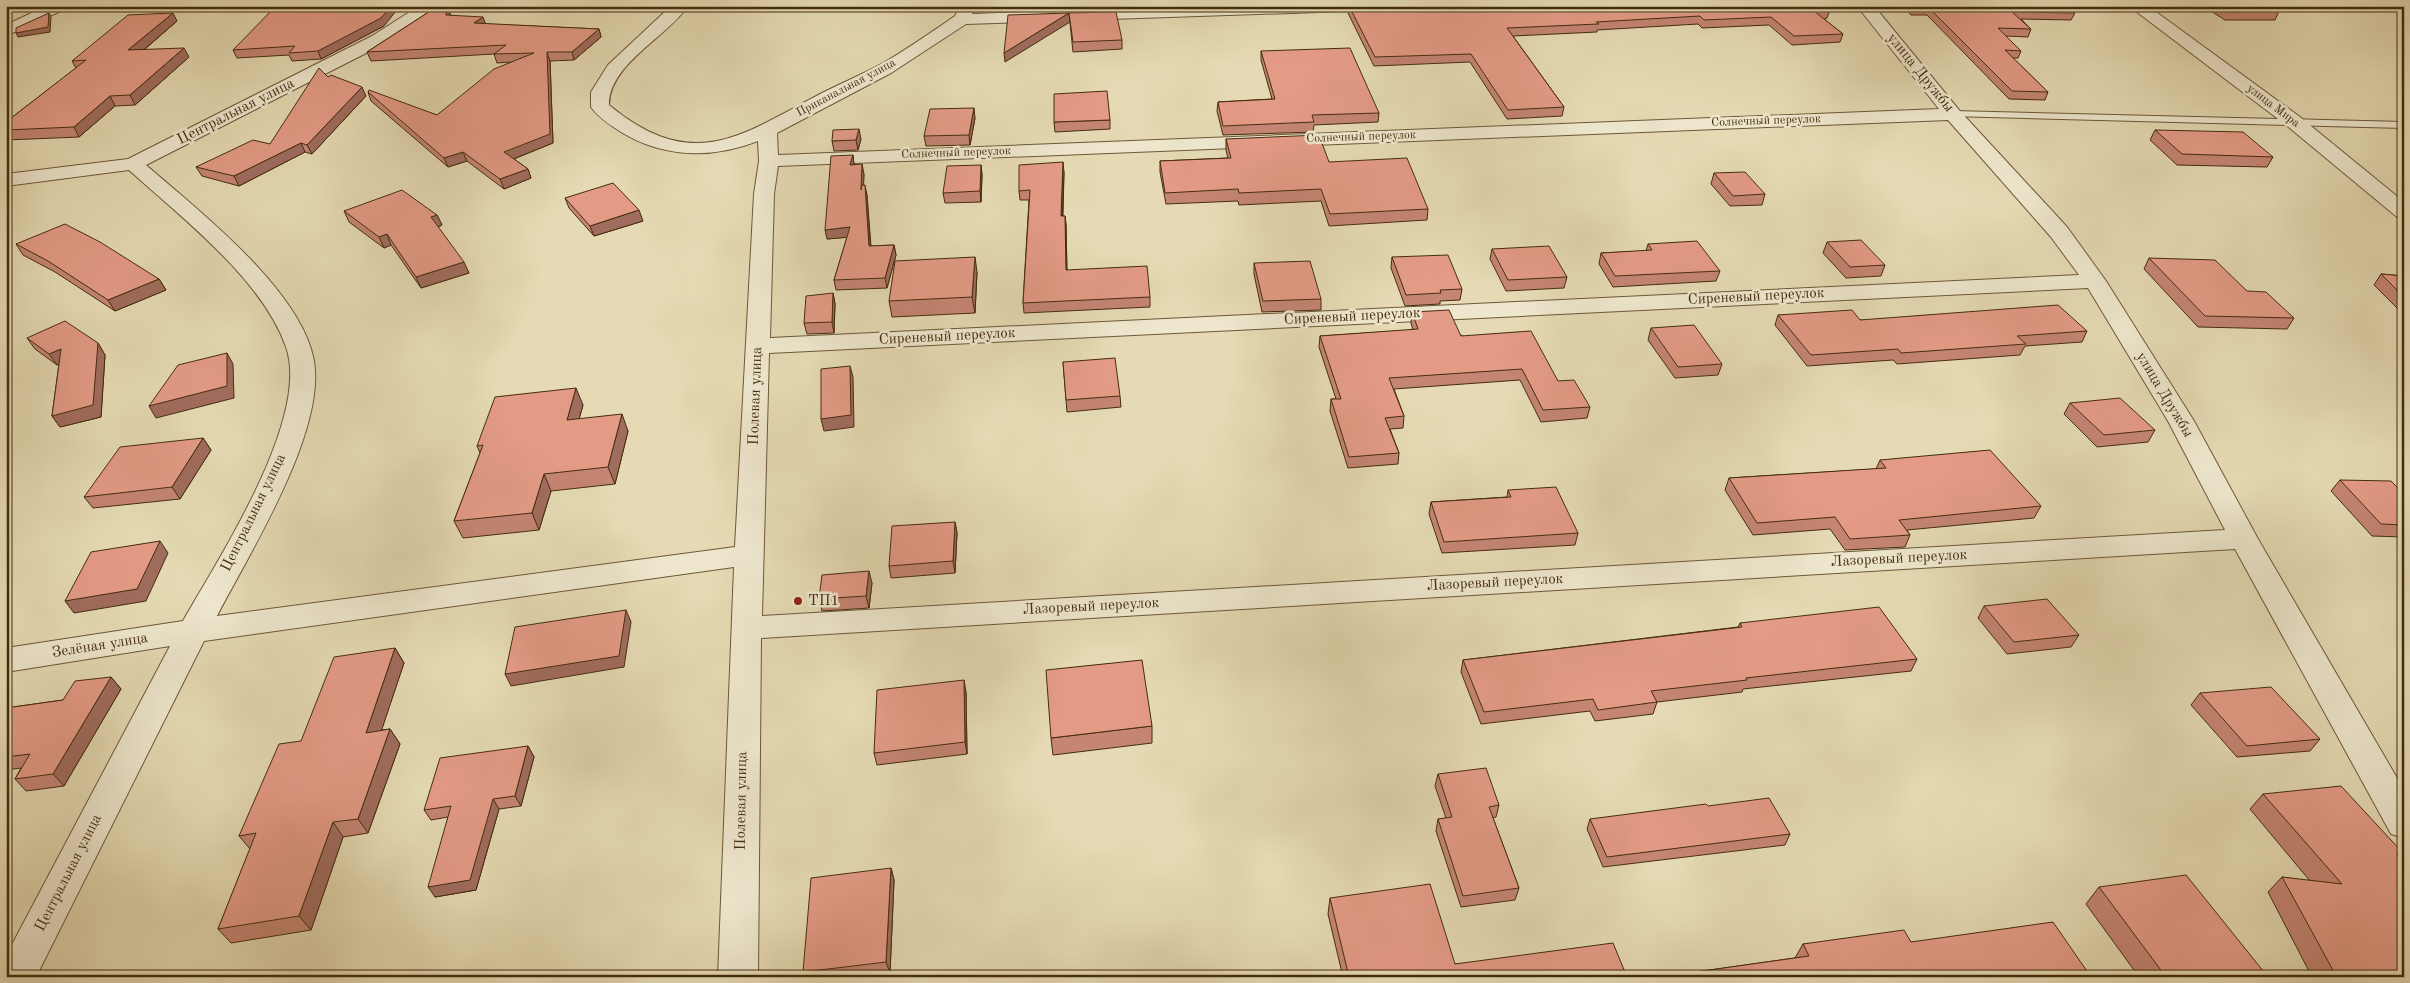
<svg xmlns="http://www.w3.org/2000/svg" width="2410" height="983" viewBox="0 0 2410 983" font-family="'Old Standard TT',serif">
<style>
.lines{fill:none;stroke-linecap:round;stroke-linejoin:round}
.service-casing{stroke:#6c5838;stroke-width:2}
.minor-casing{stroke:#6c5838;stroke-width:2}
.service{fill:#eee7ce;fill-rule:evenodd}
.minor{fill:#eee7ce;fill-rule:evenodd}
.wall{fill:#c48573;stroke:#442c0f}
.shaded-wall{fill:#a06c5e;stroke:#442c0f}
.building{fill:#e49b86;stroke:#442c0f}
.poi-dot{fill:#8f2418;stroke:#eee7ce;stroke-width:2}
.labels{text-anchor:middle;dominant-baseline:central;stroke-width:5;stroke-linejoin:round;paint-order:stroke}
.far-street-label{font-size:12px;fill:#442c0f;stroke:#eee7ce}
.street-label{font-size:15px;fill:#442c0f;stroke:#eee7ce}
.poi-label{font-size:15px;fill:#442c0f;stroke:#eee7ce;text-anchor:start}
</style>
<rect width="100%" height="100%" fill="#e5dab3"/>
<filter id="stains"><feTurbulence type="fractalNoise" baseFrequency=".004" numOctaves="4"/><feColorMatrix values="0 0 0 0 .2 0 0 0 0 .09 0 0 0 0 .02 0 0 0 .5 -.17"/></filter>
<radialGradient id="worn" r=".72"><stop offset=".6" stop-color="#630" stop-opacity="0"/><stop offset="1" stop-color="#630" stop-opacity=".3"/></radialGradient>
<g class="lines">
<defs>
<path id="service" d="M1953 111 2404 122V128L1950 116 1948 114Z"/>
<path id="minor" d="M46 6H67L65 9 6 36V25Z
M419 6H438L384 44 146 165C198 210 302 291 314 361 326 432 249 554 217 616L735 547 754 194 759 161 758 141C712 159 663 158 621 132 610 125 598 117 591 107V92L608 65 671 6H688C666 38 609 64 609 105 694 175 741 135 824 92 842 83 861 75 878 66 905 51 930 33 955 16L960 6H976L972 14 1198 6H1355L1347 11 966 24 891 73 777 133 778 155 1939 109 1857 6H1874L1959 110 2067 227 2106 281 2194 421 2258 539 2404 790V838L2391 834 2235 549 761 638 758 977H718L734 567 204 641 36 977H6V956L170 646 6 672V648L183 621C218 559 311 418 286 347 263 280 181 217 129 170L6 186V174L128 159 372 36ZM1948 120 2051 237 2079 275 770 338 774 194 778 166ZM2088 288 2168 421 2225 530 762 616 769 353Z
M2129 6H2148L2300 117 2404 202V219L2397 217 2286 125Z"/>
</defs>
<use href="#service" class="service-casing"/>
<use href="#minor" class="minor-casing"/>
<use href="#service" class="service"/>
<use href="#minor" class="minor"/>
</g>
<path class="wall" d="M438 6H449L450 9V15L486 24 599 29 601 37 574 60 550 61 553 143 514 159 528 169 531 178 504 189 467 161 448 167 371 101 368 92 437 115 511 62 497 63 494 54 371 61 367 52Z
M872 6H913L908 11 872 9Z
M1009 6H1114V7L1010 11Z
M1348 6H1825L1830 10 1827 18 1824 19 1843 34 1840 42 1792 45 1769 25 1702 28 1698 24 1597 30V32L1513 36 1564 107 1562 116 1507 119 1470 62 1374 66 1348 13Z
M1903 6H2067L2075 13 2071 20 2021 19 2031 29 2028 37 2005 36 2021 51 2018 58H2013L2048 92 2045 100 2009 99 1927 15H1911Z
M2203 6H2271L2279 11 2275 20H2225Z
M1069 13 1122 40V49L1073 52Z
M177 21 144 50 189 57 135 105 115 106 79 137 6 140V122L76 68 72 61Z
M384 26 321 59 292 61 289 55 237 58 233 50Z
M1261 51 1379 113 1378 122 1314 125 1313 132 1223 135 1217 111 1218 102 1272 99 1261 60Z
M328 77 366 96 312 154 305 152 239 186 202 176 196 167 270 144Z
M975 118 970 145 926 146 924 136Z
M1110 120V129L1055 132 1054 122Z
M2155 130 2273 157 2267 167 2177 165 2150 140Z
M861 139 858 150 834 151 832 141Z
M1226 139 1329 162 1428 209 1427 220 1329 226 1321 201 1239 205 1238 201 1166 204 1160 172V161L1228 158 1226 150Z
M853 155 854 165 864 174 863 185 867 195 871 246 894 245 896 255 887 288 836 290 834 280 847 237 827 239Z
M981 165 982 175 981 202 945 203 943 193Z
M1064 172 1063 216H1065L1066 225 1067 270 1150 297V307L1024 313 1023 303 1029 200H1020L1019 191Z
M1714 173 1765 194 1762 205 1730 206 1711 184Z
M565 198 643 221 594 236 569 208Z
M344 211 437 215 442 225 438 227 469 273 421 288 391 245 384 248 349 222Z
M1827 242 1885 265 1881 276 1846 278 1823 253Z
M16 244 159 279 166 290 115 311 55 272 23 255Z
M1648 244 1720 271 1716 281 1613 287 1599 264 1601 253 1646 251Z
M1492 249 1567 277 1564 288 1506 291 1490 259Z
M1392 257 1462 289 1460 300 1440 301V304L1405 306 1391 268Z
M2149 258 2247 291 2294 318 2287 329 2198 327 2144 269Z
M1254 263 1321 299V310L1262 312 1254 274Z
M977 272 975 313 892 317 889 301Z
M2381 274 2404 276V315L2374 285Z
M833 293 835 304 834 333 807 334 804 323Z
M1412 312 1558 381 1590 407 1587 418 1541 422 1520 380 1394 389 1404 416 1403 428 1390 429 1399 453 1398 464 1348 468 1330 411 1331 399H1336L1319 347 1320 336 1413 330 1411 323Z
M1778 315 1860 320 2087 331 2082 342 2025 346 2020 355 1897 364 1893 360 1807 366 1775 325Z
M1651 328 1722 364 1718 375 1675 378 1648 340Z
M27 338 98 343 105 355 101 417 60 427 52 416 59 364 57 365 35 349Z
M1063 362 1120 396 1121 407 1067 412Z
M2070 403 2155 430 2148 442 2097 447 2064 414Z
M583 405 579 419 628 431 615 484 551 491 539 530 463 538 454 521 480 453 477 446Z
M203 438 211 450 180 499 93 508 84 497Z
M1880 460 2041 506 2034 518 1907 530 1910 535 1905 547 1845 550 1830 529 1753 535 1725 490 1729 478 1876 469Z
M2340 480 2404 494V537L2372 536 2331 491Z
M1508 490 1578 533 1575 545 1442 553 1429 514 1431 502 1507 497Z
M955 522 957 533 955 573 891 578 889 566Z
M872 583 869 608 822 611 819 599Z
M1984 606 2079 635 2071 647 2007 654 1978 618Z
M1740 623 1917 659 1911 671 1743 689 1742 692 1657 702 1653 714 1595 721 1590 711 1481 724 1461 672 1463 660 1738 627Z
M395 648 404 663 381 730 390 729 400 744 368 833 343 837 311 930 231 943 218 929 250 849 239 836 301 741Z
M111 677 121 689 64 786 26 791 15 779 21 768 6 770V708L63 700Z
M966 692 967 754 877 765 874 753Z
M2200 693 2320 739 2310 751 2237 757 2191 705Z
M1152 726V743L1053 755 1051 738Z
M528 746 534 757 521 806 499 809 476 890 435 897 448 817 431 820 424 810Z
M1438 774 1499 805 1496 817 1493 818 1519 888 1515 900 1461 907 1436 831 1438 819 1446 818 1435 786Z
M2263 794 2403 853 2399 857 2404 977H2312L2268 892 2282 877 2310 881 2250 809Z
M1590 819 1790 834 1785 845 1603 867 1587 829Z
M891 868 894 880 890 973 860 977H805L803 972Z
M2099 887 2268 977H2139L2086 904Z
M1330 898 1455 964 1627 977H1343L1328 914Z
M1911 942 2091 977H1680L1681 974 1795 958 1803 944Z"/>
<path class="shaded-wall" d="M391 6H400L384 26 321 59 318 51Z
M447 6H449L450 9 449 23 446 15Z
M907 6H913L908 11Z
M49 13 51 17 50 32 18 37 16 33Z
M173 13 177 21 133 59 128 50Z
M1069 13 1070 22 1005 62 1004 53Z
M483 17 486 25 474 23Z
M599 29 601 37 574 60 572 52Z
M184 48 189 57 135 105 130 95Z
M547 52 550 61 553 143 508 161 504 152Z
M362 87 366 96 312 154 307 145Z
M110 96 115 106 79 137 74 127Z
M974 108 975 118 970 145 969 135Z
M859 129 861 139 858 150 856 140Z
M301 143 305 152 239 186 234 176Z
M463 152 467 161 448 167 444 158Z
M853 155 854 165H850Z
M1063 162 1064 172 1062 226 1061 216Z
M862 164 864 174 863 200 861 190Z
M981 165 982 175 981 202 980 191Z
M528 169 531 178 504 189 500 179Z
M865 185 867 195 871 256 869 246Z
M639 210 643 221 594 236 590 226Z
M437 215 442 225 435 228 431 217Z
M1065 216 1066 225 1067 279 1066 270Z
M850 227 852 237 827 239 825 230Z
M387 234 391 245 384 248 379 237Z
M894 245 896 255 887 288 885 278Z
M975 257 977 272 975 313 972 297Z
M464 262 469 273 421 288 416 277Z
M159 279 166 290 115 311 108 300Z
M833 293 835 304 834 333 832 322Z
M98 343 105 355 101 417 60 427 52 416Z
M61 349 69 360 57 365 49 354Z
M227 353 233 364 234 398 156 418 149 406Z
M850 366 853 377 854 427 824 431 821 419Z
M576 388 583 405 574 437 567 420Z
M622 414 628 431 615 484 608 467Z
M203 438 211 450 180 499 172 487Z
M544 474 551 491 539 530 532 513Z
M955 522 957 533 955 573 953 561Z
M160 541 168 553 146 601 74 613 65 601Z
M869 571 872 583 869 608 866 596Z
M626 610 631 622 624 667 511 686 505 674Z
M395 648 404 663 376 747 366 733Z
M111 677 121 689 64 786 53 774Z
M964 680 966 692 967 754 965 742Z
M390 729 400 744 368 833 358 819Z
M528 746 534 757 521 806 515 796Z
M493 799 499 809 476 890 435 897 428 887Z
M333 822 343 837 311 930 299 916Z
M891 868 894 880 890 973 886 962Z"/>
<path class="building" d="M312 6H391L381 18 318 51 289 53 295 46 233 50 274 8Z
M438 6H447L446 15 483 17 474 23 599 29 572 52H547L550 134 504 152 528 169 500 179 463 152 444 158 368 92 369 90 437 115 494 69 534 53 494 54 506 45 367 52Z
M1349 6H1825L1830 10 1814 11 1843 34 1794 36 1771 17 1704 20 1700 16 1596 22 1599 24 1507 28 1564 107 1508 110 1471 54 1375 57Z
M1912 6H2067L2075 13 2012 12 2031 29 1998 28 2021 51 2005 50 2048 92 2012 91 1929 8H1913Z
M2220 6H2271L2279 11 2229 12Z
M1116 12 1122 40 1073 42 1069 13Z
M49 13 48 27 16 33V28Z
M173 13 128 50 184 48 130 95 110 96 74 127 6 130V122L86 60 72 61 128 15Z
M1069 13 1004 53 1008 15Z
M1350 48 1379 113 1312 115 1314 122 1223 126 1218 102 1275 99 1261 51Z
M319 68 328 77 331 75 362 87 307 145 301 143 234 176 196 167 253 140 270 144Z
M1107 91 1110 120 1054 122V94Z
M974 108 969 135 924 136 930 109Z
M859 129 856 140 832 141 833 130Z
M2155 130 2243 132 2273 157 2182 154Z
M1319 135 1329 162 1407 158 1428 209 1330 214 1321 189 1239 193 1238 189 1165 193 1160 161 1231 158 1226 139Z
M853 155 850 165 862 164 861 190 862 185H865L869 246 894 245 885 278 834 280 850 227 825 230 831 156Z
M1063 162 1061 216H1065L1066 270 1147 266 1150 297 1023 303 1030 190 1019 191V165Z
M981 165 980 191 943 193 947 166Z
M1745 172 1765 194 1733 196 1714 173Z
M613 183 639 210 590 226 565 198Z
M402 190 437 215 431 217 464 262 416 277 387 234 379 237 344 211Z
M65 224 100 242 159 279 108 300 48 261 16 244Z
M1861 240 1885 265 1850 267 1827 242Z
M1697 241 1720 271 1615 276 1601 253 1652 250 1648 244Z
M1549 246 1567 277 1508 280 1492 249Z
M1448 255 1462 289 1440 290 1441 293 1406 295 1392 257Z
M975 257 972 297 889 301 895 261Z
M2149 258 2215 260 2247 291 2266 292 2294 318 2205 316Z
M1310 261 1321 299 1263 301 1254 263Z
M2381 274 2404 276V297Z
M833 293 832 322 804 323 806 296Z
M2058 305 2087 331 2017 336 2026 344 1901 353 1898 349 1811 355 1778 315 1852 310 1860 320Z
M1449 310 1461 336 1531 331 1558 381 1574 380 1590 407 1543 410 1522 369 1389 378 1404 416 1385 418 1399 453 1349 457 1331 399H1341L1320 336 1418 329 1412 312Z
M65 321 98 343 93 405 52 416 61 349 49 354 27 338Z
M1694 325 1722 364 1678 367 1651 328Z
M227 353V386L149 406 178 365Z
M1115 358 1120 396 1066 400 1063 362Z
M850 366 851 415 821 419V369Z
M576 388 567 420 622 414 608 467 544 474 532 513 454 521 483 445 477 446 495 397Z
M2120 398 2155 430 2104 435 2070 403Z
M203 438 172 487 84 497 120 447Z
M1990 450 2041 506 1899 520 1910 535 1850 539 1835 517 1757 523 1729 478 1886 468 1880 460Z
M2340 480 2391 481 2404 494V525L2381 524Z
M1556 487 1578 533 1444 542 1431 502 1511 497 1508 490Z
M955 522 953 561 889 566 892 526Z
M160 541 137 589 65 601 91 552Z
M869 571 866 596 819 599 822 575Z
M2047 599 2079 635 2014 642 1984 606Z
M1879 607 1917 659 1746 678 1747 680 1651 691 1657 702 1598 710 1593 699 1484 712 1463 660 1742 627 1740 623Z
M626 610 619 656 505 674 515 627Z
M395 648 366 733 390 729 358 819 333 822 299 916 218 929 256 833 239 836 279 744 301 741 334 657Z
M1142 660 1152 726 1051 738 1046 670Z
M111 677 53 774 15 779 30 754 6 757V708L63 700 75 681Z
M964 680 965 742 874 753 877 690Z
M2271 687 2320 739 2247 746 2200 693Z
M528 746 515 796 493 799 470 880 428 887 451 806 424 810 440 758Z
M1486 768 1499 805 1489 807 1519 888 1463 896 1438 819 1452 817 1438 774Z
M2341 786 2403 853 2397 854 2404 865V977H2369L2334 972 2282 877 2342 884 2263 794Z
M1769 798 1790 834 1607 857 1590 819 1706 804 1708 806Z
M891 868 886 962 803 972 811 878Z
M2186 875 2268 977H2166L2099 887Z
M1430 884 1455 964 1613 943 1627 977H1349L1330 898Z
M2053 922 2091 977H1683L1681 974 1809 956 1803 944 1904 930 1911 942Z"/>
<circle class="poi-dot" cx="798" cy="601" r="5"/>
<g class="labels">
<g class="far-street-label">
<text transform="translate(846 88) rotate(-28)">Приканальная улица</text>
<text transform="translate(2273 106) rotate(37)">улица Мира</text>
<text transform="translate(1766 121) rotate(-2)">Солнечный переулок</text>
<text transform="translate(1361 137) rotate(-2)">Солнечный переулок</text>
<text transform="translate(956 153) rotate(-2)">Солнечный переулок</text>
</g>
<g class="street-label">
<text transform="translate(1920 73) rotate(51)">улица Дружбы</text>
<text transform="translate(236 112) rotate(-27)">Центральная улица</text>
<text transform="translate(1756 297) rotate(-3)">Сиреневый переулок</text>
<text transform="translate(1352 317) rotate(-3)">Сиреневый переулок</text>
<text transform="translate(947 337) rotate(-3)">Сиреневый переулок</text>
<text transform="translate(2164 395) rotate(59)">улица Дружбы</text>
<text transform="translate(756 396) rotate(-88)">Полевая улица</text>
<text transform="translate(254 513) rotate(-64)">Центральная улица</text>
<text transform="translate(1899 559) rotate(-3)">Лазоревый переулок</text>
<text transform="translate(1495 583) rotate(-3)">Лазоревый переулок</text>
<text transform="translate(1091 607) rotate(-3)">Лазоревый переулок</text>
<text transform="translate(100 646) rotate(-9)">Зелёная улица</text>
<text transform="translate(742 801) rotate(-89)">Полевая улица</text>
<text transform="translate(69 873) rotate(-63)">Центральная улица</text>
</g>
<g class="poi-label">
<text x="808" y="601">ТП1</text>
</g>
</g>
<rect width="2410" height="983" fill="none" stroke="#e5dab3" stroke-width="25"/>
<rect x="8" y="8" width="2395" height="968" fill="none" stroke="#442c0f" stroke-width="2.5"/>
<rect x="12" y="12" width="2385" height="958" fill="none" stroke="#442c0f"/>
<rect width="100%" height="100%" filter="url(#stains)"/>
<rect width="100%" height="100%" fill="url(#worn)"/>
</svg>
